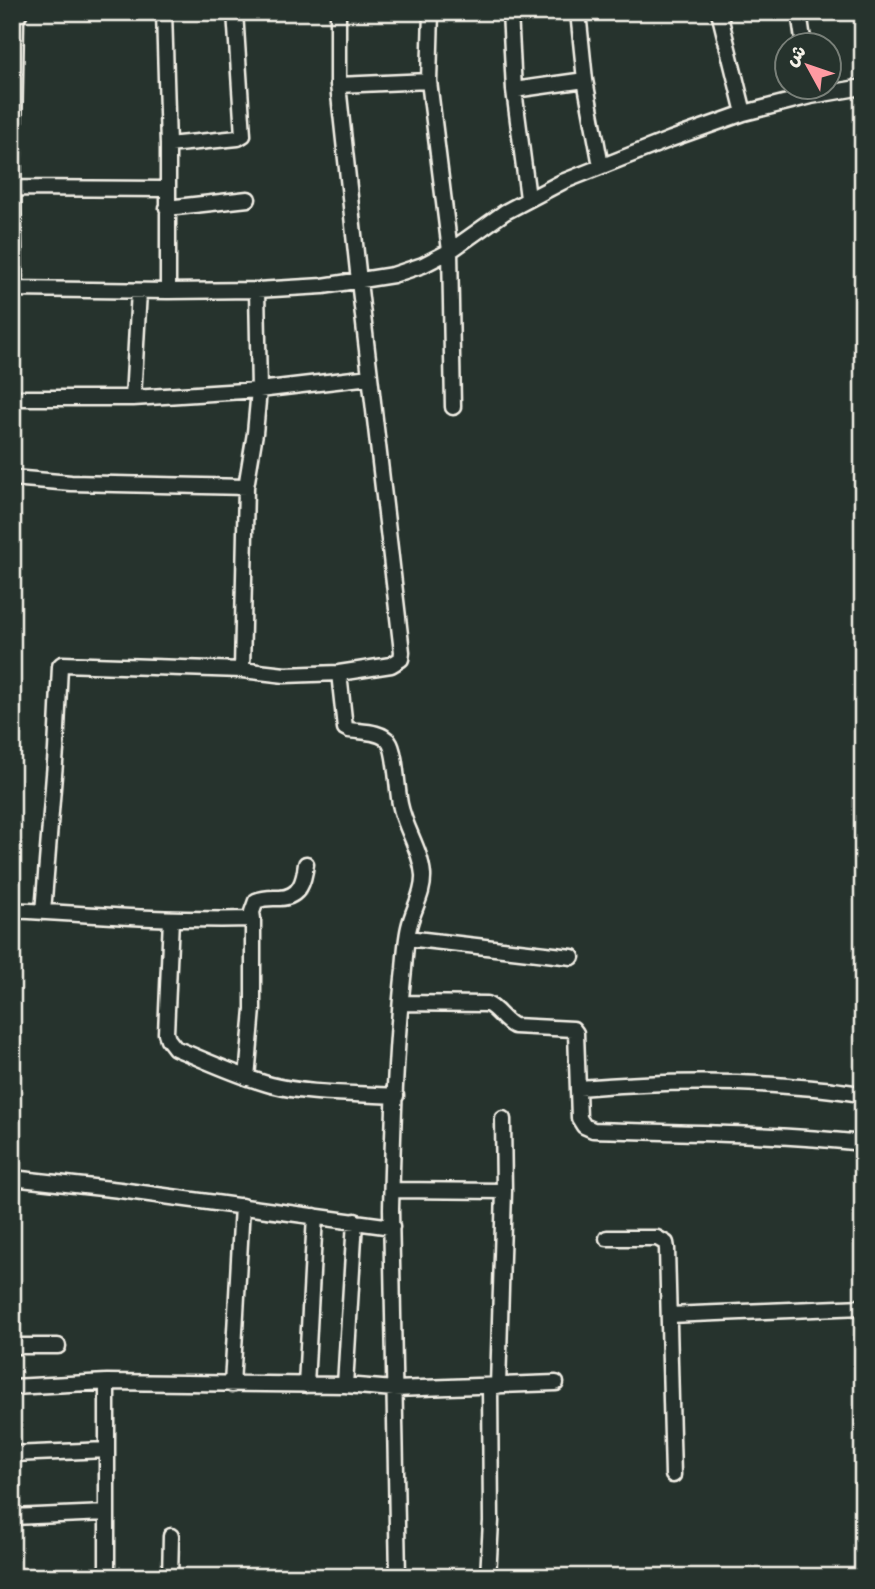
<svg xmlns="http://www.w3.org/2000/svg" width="875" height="1589" viewBox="0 0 875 1589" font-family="'Indie Flower','Playpen Sans Arabic',sans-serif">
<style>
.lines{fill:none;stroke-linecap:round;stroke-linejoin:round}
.minor-casing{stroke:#f4f1e8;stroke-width:19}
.minor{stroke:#26332d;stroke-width:14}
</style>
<rect width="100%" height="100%" fill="#26332d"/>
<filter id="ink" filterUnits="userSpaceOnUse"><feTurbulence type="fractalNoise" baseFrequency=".0143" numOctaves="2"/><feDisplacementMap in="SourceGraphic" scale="14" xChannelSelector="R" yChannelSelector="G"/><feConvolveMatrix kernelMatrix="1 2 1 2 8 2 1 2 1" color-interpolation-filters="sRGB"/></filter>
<g filter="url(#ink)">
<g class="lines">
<defs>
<path id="minor" d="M164 12 168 145V291
M431 12 429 81 450 251 453 407
M510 12 514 90 528 198
M578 12 585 80 601 166
M719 12 744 113
M799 12 804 46
M338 85 429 81
M514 90 585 80
M168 145 238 138 243 135 235 12
M13 188 167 189
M167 208 248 199
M12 289 168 291 257 290 323 286 393 275 423 265 450 251 505 212 562 182 671 139 744 113 811 96 863 87
M15 289 13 188 16 20 20 12
M12 398H133L259 390 370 377
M133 398 139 291
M12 478 71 483 246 487
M242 670 246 487 255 433 259 390 257 290
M339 673 345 728 349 730C361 732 382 731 389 742 396 751 397 790 400 804 405 829 421 850 423 875 424 893 413 909 409 927 406 940 405 955 404 969 395 1049 393 1129 391 1209L398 1577
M12 910C92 915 173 921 253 919L252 912 256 901C265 897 271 898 280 898 300 897 304 881 306 864
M43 912 56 750 60 666 62 664 242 670 285 675 339 673 391 665 401 659 402 652 359 281 338 85V12
M171 919 166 1033 168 1039 175 1048C207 1061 238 1076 271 1085 311 1095 355 1093 396 1096
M407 938 572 957
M401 1003 487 1004C498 1009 503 1021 514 1026L573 1029 576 1033 579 1118 584 1126 593 1130C684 1133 773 1133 863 1143
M247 1078 253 1009V919
M579 1088C649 1082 718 1080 788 1086 813 1088 838 1089 863 1095
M12 1178 120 1190 392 1227
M392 1190 504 1191
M607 1238H657L666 1243 667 1249 673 1475
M669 1315 863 1307
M12 1346H58
M107 1382V1513
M232 1385 242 1206
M306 1385 315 1216
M345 1385 355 1221
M498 1386 504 1191 503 1119
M12 1387 107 1382 345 1385 394 1389 556 1383
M12 1454 107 1450
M12 1517 107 1513V1577
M170 1577 171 1536
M298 1577V1574
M488 1577 491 1521 490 1386"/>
</defs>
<use href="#minor" class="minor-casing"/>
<use href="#minor" class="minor"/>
</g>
</g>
<rect width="875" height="1589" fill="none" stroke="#26332d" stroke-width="42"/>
<rect x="21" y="21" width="833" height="1547" fill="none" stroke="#f4f1e8" stroke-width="2.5" filter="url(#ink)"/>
<g transform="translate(808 66) rotate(310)"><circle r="33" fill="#26332d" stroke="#787f78" stroke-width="2"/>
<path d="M0-5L12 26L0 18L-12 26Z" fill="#ff9aa2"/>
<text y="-10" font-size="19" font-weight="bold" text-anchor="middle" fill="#f4f1e8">ش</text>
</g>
</svg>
